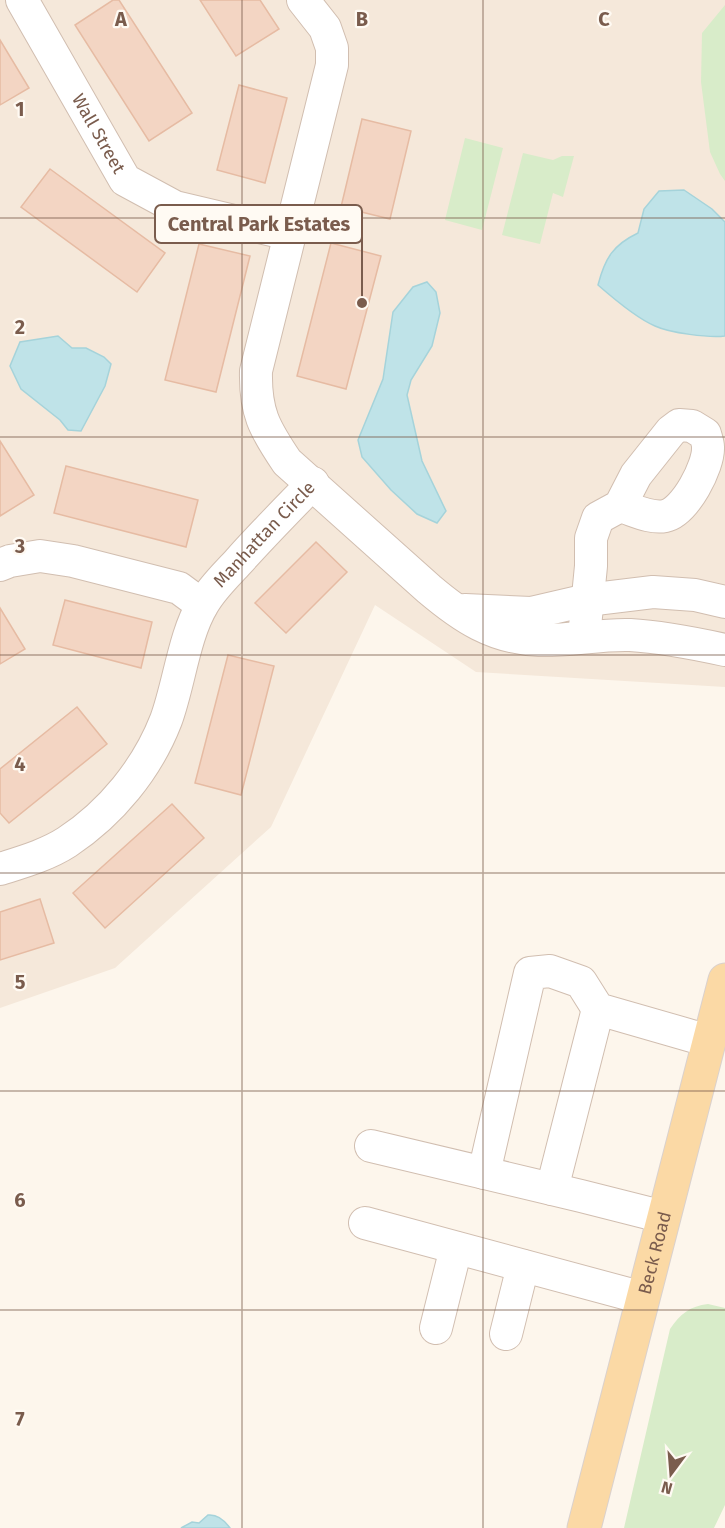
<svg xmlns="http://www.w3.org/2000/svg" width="725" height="1528" viewBox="0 0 725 1528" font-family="'Fira Sans',sans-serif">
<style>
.residential{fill:#f5e8da}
.green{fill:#d8ecc9}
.water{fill:#bfe3e8;stroke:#a5d3da;stroke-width:1.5}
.building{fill:#f3d5c3;stroke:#e6bba3;stroke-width:1.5}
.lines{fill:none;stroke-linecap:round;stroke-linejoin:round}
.minor-casing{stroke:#d1beb0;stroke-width:34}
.major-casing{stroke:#dad1cd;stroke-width:35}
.minor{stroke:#fff;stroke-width:32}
.major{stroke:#fbd9a5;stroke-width:33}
.grid{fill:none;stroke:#7a5c4d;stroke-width:1.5;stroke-opacity:0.55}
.labels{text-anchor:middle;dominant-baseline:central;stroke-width:4.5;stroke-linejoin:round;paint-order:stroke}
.street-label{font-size:18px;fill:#7a5c4d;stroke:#fffaf3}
.grid-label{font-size:20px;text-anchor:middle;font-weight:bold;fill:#7a5c4d;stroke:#fffaf3;stroke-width:4.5;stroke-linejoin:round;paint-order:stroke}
.leader{fill:none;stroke:#7a5c4d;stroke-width:2}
.callout-dot{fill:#7a5c4d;stroke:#fffaf3;stroke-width:2}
.callout{fill:#fffaf3;stroke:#7a5c4d;stroke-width:2}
.callout-label{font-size:20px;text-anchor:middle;font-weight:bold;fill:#7a5c4d}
</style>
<rect width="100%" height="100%" fill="#fdf6ec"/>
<path class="residential" d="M0 0H725V687L476 672 375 605 271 827 115 968 0 1008Z"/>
<path class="green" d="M725 5V181L720 174 710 152 701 82 702 33Z
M465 138 503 148 482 230 445 220Z
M523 153 553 160 562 156H574L563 197 553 193 540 244 502 235Z
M708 1304 725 1308V1505L714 1528H624L670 1329C680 1314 690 1306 708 1304Z"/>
<path class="water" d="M684 190 712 209 725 222V336C709 338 670 333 655 326 636 318 614 299 598 285 605 258 613 245 638 233L644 209 659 191Z
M427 282 436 292 440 313 432 346 411 380 407 395 422 461 446 511 437 523 417 514 391 490 362 457 358 440 383 379 393 312 413 287Z
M58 336 72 348H86L104 357 111 364 105 386 81 431 68 430 60 420 21 389 10 366 20 342Z
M208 1515C217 1514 225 1521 230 1528H181L192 1522 199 1523Z"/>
<path class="building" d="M113 0H119L192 113 149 141 75 25Z
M200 0H260L279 29 236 56Z
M0 40 29 88 0 105Z
M239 85 287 98 265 183 217 170Z
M362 119 411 131 390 219 341 207Z
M50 169 165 253 137 292 21 207Z
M331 243 381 256 346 389 297 376Z
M199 244 250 256 216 392 165 380Z
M0 441 34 495 0 516Z
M66 466 198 500 186 547 54 513Z
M316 542 347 572 286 633 255 603Z
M65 600 152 622 141 668 53 645Z
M0 608 25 649 0 664Z
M228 655 274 666 241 795 195 783Z
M77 707 107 744 9 823 0 813V769Z
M172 804 204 838 105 928 73 893Z
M40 899 54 943 0 960V912Z"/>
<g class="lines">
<defs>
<g id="minor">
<path id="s1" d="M22 0 125 180 175 207 289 234"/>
<path d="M303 0 325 28 332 48V65L256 371C255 412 264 428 287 462L429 589C462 617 493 638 539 640 569 641 600 634 630 635 663 637 693 643 725 650"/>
<path d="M0 565 10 561 40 556 73 561 179 588 202 605"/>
<path d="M465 610 531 613 587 600 653 592 695 595 725 602"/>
<path d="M584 637 591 566V538L598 518 620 506 636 475 671 431 679 425 692 426 705 434C706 438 708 443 708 447 709 466 685 512 665 516 651 519 634 510 620 506"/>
<path id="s2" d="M0 869C22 862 47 855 67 842 111 813 147 769 166 720 179 685 184 635 203 604 212 588 226 575 238 562 262 535 288 509 313 483"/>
<path d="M371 1146 581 1196 664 1217"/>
<path d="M484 1173 530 973 550 971 581 982 598 1009 709 1041"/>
<path d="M552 1189 598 1009"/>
<path d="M365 1223 643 1298"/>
<path d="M436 1328 456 1248"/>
<path d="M506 1334 523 1266"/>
</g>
<g id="major">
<path id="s3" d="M584 1528 725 980"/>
</g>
</defs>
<use href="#minor" class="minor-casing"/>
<use href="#major" class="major-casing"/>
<use href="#minor" class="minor"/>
<use href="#major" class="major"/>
</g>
<path class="grid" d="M242 0V1528M483 0V1528M0 218H725M0 437H725M0 655H725M0 873H725M0 1091H725M0 1310H725"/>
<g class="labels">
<g class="street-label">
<text stroke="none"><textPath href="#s1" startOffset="154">Wall Street</textPath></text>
<text stroke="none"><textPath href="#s2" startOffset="447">Manhattan Circle</textPath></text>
<text stroke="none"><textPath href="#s3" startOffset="284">Beck Road</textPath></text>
</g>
</g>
<g class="grid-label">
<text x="121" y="26">A</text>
<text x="362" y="26">B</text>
<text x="604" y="26">C</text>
<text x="20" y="116">1</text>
<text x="20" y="334">2</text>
<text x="20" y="553">3</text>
<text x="20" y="771">4</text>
<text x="20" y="989">5</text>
<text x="20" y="1207">6</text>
<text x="20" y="1426">7</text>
</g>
<path class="leader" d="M362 303L362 224"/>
<circle class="callout-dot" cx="362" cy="303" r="6"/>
<rect class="callout" x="155" y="205" width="207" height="38" rx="6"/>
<g class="callout-label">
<text x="259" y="231">Central Park Estates</text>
</g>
<g transform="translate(671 1474) rotate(196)" stroke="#fffaf3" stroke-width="4.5" paint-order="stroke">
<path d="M0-4.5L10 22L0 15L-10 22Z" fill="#7a5c4d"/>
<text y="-9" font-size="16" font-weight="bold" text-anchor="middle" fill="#7a5c4d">N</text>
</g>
</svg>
